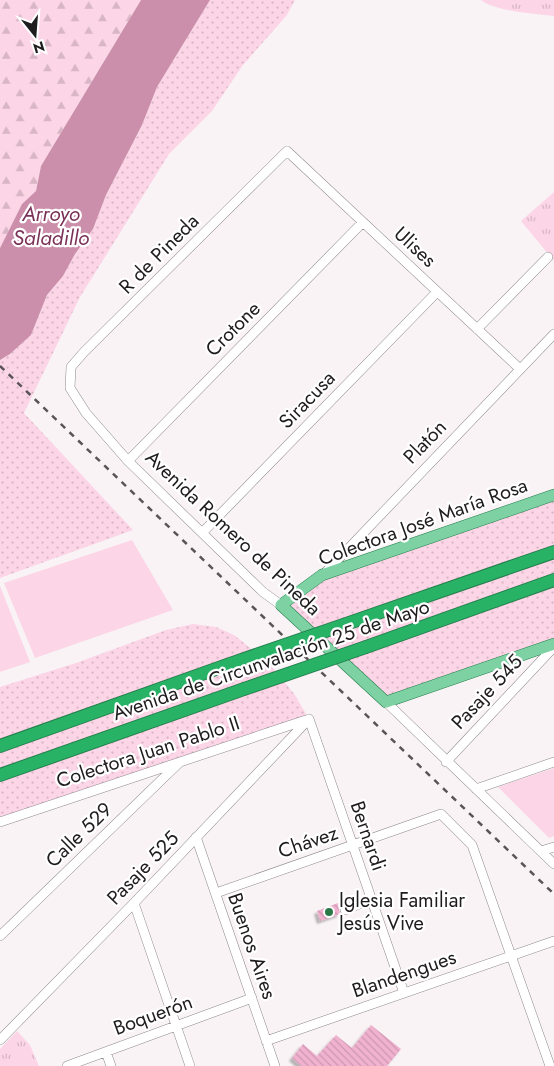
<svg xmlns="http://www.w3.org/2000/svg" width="554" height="1066" viewBox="0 0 554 1066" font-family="Jost,sans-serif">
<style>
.grass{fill:url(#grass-dots)}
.forest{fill:url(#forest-firs)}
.park{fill:url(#park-tufts)}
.pitch{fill:#fcd5e6}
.water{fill:#cb8fab}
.building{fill:url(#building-back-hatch);filter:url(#shadow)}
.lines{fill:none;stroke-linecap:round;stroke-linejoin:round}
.minor-casing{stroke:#8e898b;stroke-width:10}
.major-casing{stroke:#247e4c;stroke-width:12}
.highway-casing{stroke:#247e4c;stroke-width:14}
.minor{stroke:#fff;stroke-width:9}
.major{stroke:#7dd1a3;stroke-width:11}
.highway{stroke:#27b265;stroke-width:12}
.rail{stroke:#595557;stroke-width:2.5;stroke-dasharray:6 6;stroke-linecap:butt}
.highway-bridge-casing{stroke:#247e4c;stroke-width:14;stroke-linecap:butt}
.highway-bridge{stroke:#27b265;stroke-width:12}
.poi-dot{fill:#2b7949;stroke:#fff;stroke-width:2}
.labels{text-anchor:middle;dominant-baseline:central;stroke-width:4.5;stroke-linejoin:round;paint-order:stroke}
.street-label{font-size:20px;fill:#1f1c1d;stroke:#fff}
.poi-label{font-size:20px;fill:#1f1c1d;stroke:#fff;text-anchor:start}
.water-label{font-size:21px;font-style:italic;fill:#7a3158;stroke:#fff}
</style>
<defs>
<pattern id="grass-dots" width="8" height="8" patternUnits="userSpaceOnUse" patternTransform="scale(1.25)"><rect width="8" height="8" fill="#fcd5e6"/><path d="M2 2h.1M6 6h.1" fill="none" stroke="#d8b6c5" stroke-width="1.8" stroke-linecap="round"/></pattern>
<pattern id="forest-firs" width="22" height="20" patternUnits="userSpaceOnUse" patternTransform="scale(1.25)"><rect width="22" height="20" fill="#fcd5e6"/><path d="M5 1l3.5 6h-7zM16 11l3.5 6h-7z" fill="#d8b6c5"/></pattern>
<pattern id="park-tufts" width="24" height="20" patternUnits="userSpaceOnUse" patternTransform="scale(1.25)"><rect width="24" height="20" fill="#fcd5e6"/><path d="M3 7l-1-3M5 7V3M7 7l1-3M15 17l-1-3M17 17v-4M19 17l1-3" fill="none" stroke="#d8b6c5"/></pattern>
<pattern id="building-back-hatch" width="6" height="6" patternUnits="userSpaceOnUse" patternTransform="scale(1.25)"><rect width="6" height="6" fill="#f0b2cf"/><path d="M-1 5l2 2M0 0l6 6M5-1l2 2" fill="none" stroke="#cd98b1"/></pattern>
<filter id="shadow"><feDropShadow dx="-3" dy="3" stdDeviation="1" flood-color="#0004"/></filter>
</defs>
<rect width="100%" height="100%" fill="#f9f3f6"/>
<path class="grass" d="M210 0H295L287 15 243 65 212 111 169 154 80 297 24 413 133 530 0 578V360L10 354 31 335 47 295 63 276 75 254 93 229 106 195 142 125 157 87Z
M554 495V644L386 702 281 605 322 575Z
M193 624 216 627 234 635 268 662 295 695 309 719 0 822V687L76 663 166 630Z"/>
<path class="forest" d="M0 0H141L41 166 36 191 22 204 0 248Z"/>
<path class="park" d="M481 0H554V16C537 14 493 11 481 0Z
M554 192V261L521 221Z
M17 1031 30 1045 39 1066H0V1049Z"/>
<path class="pitch" d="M132 540 173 610 35 658 4 583Z
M0 586 30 662 0 672Z
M554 768V836L549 838 498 787Z"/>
<path class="water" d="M141 0H210L157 87 142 125 106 195 93 229 75 254 63 276 47 295 31 335 10 354 0 360V248L22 204 36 191 41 166Z"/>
<path class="building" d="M338 903 340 914 320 921 317 911Z
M371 1025 401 1049 387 1066H301L292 1058 303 1044 317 1056 336 1035 352 1048Z"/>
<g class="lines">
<defs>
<path id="minor" d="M477 329 548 257
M128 461 363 222
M202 533 437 292
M323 575 554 334
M281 605 263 592 128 461 86 413 70 388 71 367 84 352 287 151 520 369
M386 702 554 864
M309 719 404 993
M446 762 554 647
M476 789 554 762
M0 822 306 720
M196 837 275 1066
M541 851 554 847
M216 893 441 814 472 845 550 1066
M134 903 190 1066
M345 910 371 899
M0 936 180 762
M0 1040 134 903 309 719
M266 1041 554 941
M106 1052 111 1066
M67 1066 252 998"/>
<path id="major" d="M554 495 322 575 281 605 386 702 554 644"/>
<path id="highway" d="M346 624 554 552
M366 647 554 580
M0 746 227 665
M0 775 244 689"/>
</defs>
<use href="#minor" class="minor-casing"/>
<use href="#major" class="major-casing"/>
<use href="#highway" class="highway-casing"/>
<use href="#minor" class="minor"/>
<use href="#major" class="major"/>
<use href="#highway" class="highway"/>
<path class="rail" d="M0 366 554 894"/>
<defs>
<path id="highway-bridge" d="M227 665 346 624
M244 689 366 647"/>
</defs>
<use href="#highway-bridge" class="highway-bridge-casing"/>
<use href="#highway-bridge" class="highway-bridge"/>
</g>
<circle class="poi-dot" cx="329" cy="912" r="5"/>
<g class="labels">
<g class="street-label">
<text transform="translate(415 247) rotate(43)">Ulises</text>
<text transform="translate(159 254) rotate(-45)">R de Pineda</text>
<text transform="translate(233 329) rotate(-45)">Crotone</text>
<text transform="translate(307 400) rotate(-46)">Siracusa</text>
<text transform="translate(425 442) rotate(-46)">Platón</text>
<text transform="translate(423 522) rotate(-20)">Colectora José María Rosa</text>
<text transform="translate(233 533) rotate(43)">Avenida Romero de Pineda</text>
<text transform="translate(271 660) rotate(-19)">Avenida de Circunvalación 25 de Mayo</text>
<text transform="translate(487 692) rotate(-47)">Pasaje 545</text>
<text transform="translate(148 752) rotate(-18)">Colectora Juan Pablo II</text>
<text transform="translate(79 835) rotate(-44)">Calle 529</text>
<text transform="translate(368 836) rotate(71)">Bernardi</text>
<text transform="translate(308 842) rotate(-19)">Chávez</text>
<text transform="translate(143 868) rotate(-46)">Pasaje 525</text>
<text transform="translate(252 946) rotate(71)">Buenos Aires</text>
<text transform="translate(404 974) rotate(-19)">Blandengues</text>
<text transform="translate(153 1015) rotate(-20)">Boquerón</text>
</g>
<g class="poi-label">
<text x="339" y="900">Iglesia Familiar<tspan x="339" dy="23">Jesús Vive</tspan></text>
</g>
<g class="water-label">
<text x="51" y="214">Arroyo<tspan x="51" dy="24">Saladillo</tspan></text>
</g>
</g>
<g transform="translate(35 35) rotate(163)" stroke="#ffffff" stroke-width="4" paint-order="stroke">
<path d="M0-4L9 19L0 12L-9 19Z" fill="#1f1c1d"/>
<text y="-8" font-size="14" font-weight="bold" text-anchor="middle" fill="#1f1c1d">N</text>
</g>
</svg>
